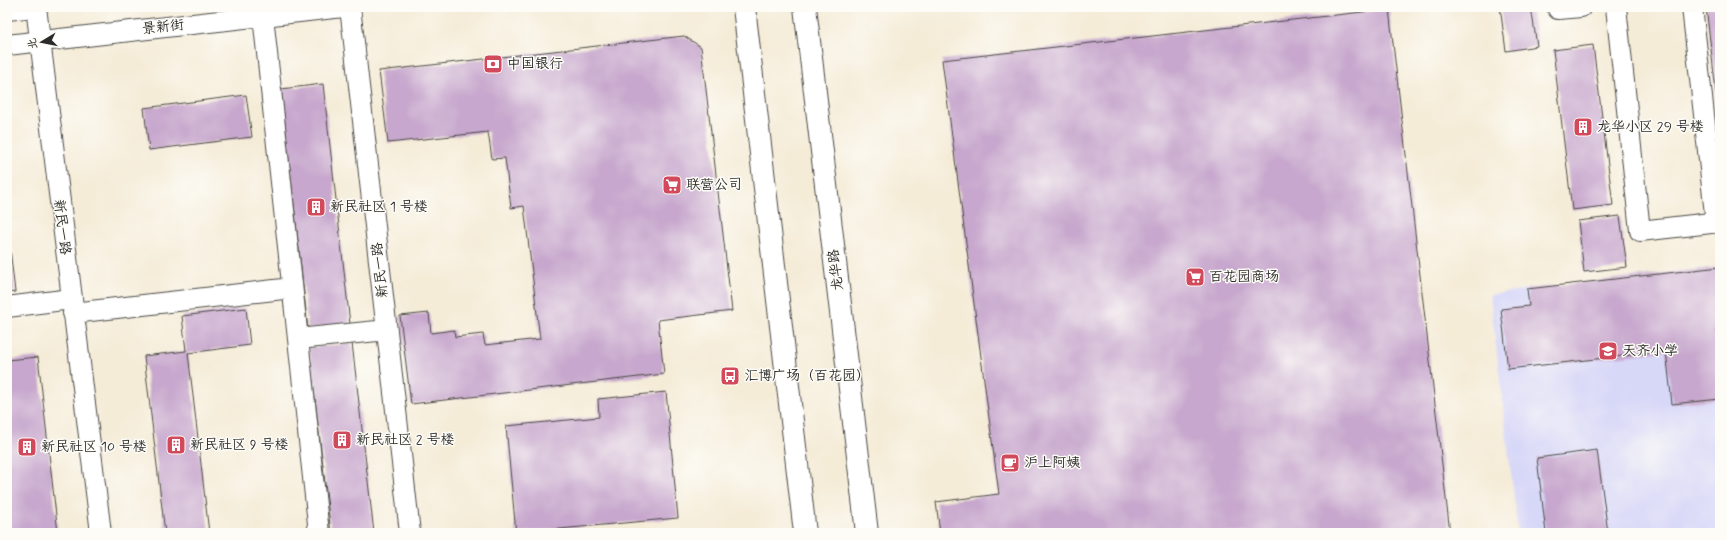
<svg xmlns="http://www.w3.org/2000/svg" width="1727" height="540" viewBox="0 0 1727 540" font-family="Mynerve,'LXGW WenKai TC',sans-serif">
<style>
.built{fill:#d7d7f8}
.building{fill:#c7a7cd}
.lines{fill:none;stroke-linecap:round;stroke-linejoin:round}
.minor-casing{stroke:#494845;stroke-width:22}
.primary-casing{stroke:#494845;stroke-width:24}
.minor{stroke:#fff;stroke-width:20}
.primary{stroke:#fff;stroke-width:22}
.labels{text-anchor:middle;dominant-baseline:central;stroke-width:3;stroke-linejoin:round;paint-order:stroke}
.street-label{font-size:14px;fill:#2b2b2b;stroke:#fdfcf7}
.poi-label{font-size:14px;fill:#2b2b2b;stroke:#fdfcf7;text-anchor:start}
</style>
<rect width="100%" height="100%" fill="#fdfcf7"/>
<filter id="ink" filterUnits="userSpaceOnUse"><feTurbulence type="fractalNoise" baseFrequency=".025" numOctaves="2"/><feDisplacementMap in="SourceGraphic" scale="8" xChannelSelector="R" yChannelSelector="G"/><feConvolveMatrix kernelMatrix="1 2 1 2 8 2 1 2 1" color-interpolation-filters="sRGB"/></filter>
<filter id="wash" filterUnits="userSpaceOnUse"><feTurbulence type="fractalNoise" baseFrequency=".012" numOctaves="4" result="noise"/><feDisplacementMap in="SourceGraphic" scale="16" xChannelSelector="R" yChannelSelector="G"/><feGaussianBlur stdDeviation="0.9" result="paint"/><feColorMatrix in="noise" values="0 0 0 0 0 0 0 0 0 0 0 0 0 0 0 0 0 1.4 0 .05"/><feComposite in="paint" operator="in"/></filter>
<g filter="url(#wash)">
<rect width="100%" height="100%" fill="#f5ecd8"/>
<path class="built" d="M1720 267V533H1518L1490 295 1527 289 1573 285Z"/>
<g id="blocks">
<path class="building" d="M1500 7H1531L1537 46 1506 51Z
M1706 7H1720V116H1719Z
M1389 9 1450 533H940L936 502 999 494 942 60Z
M684 36 701 47 732 311 658 320 664 374 411 404 400 316 429 313 431 333 454 330 455 337 483 334 485 345 540 339 524 206 511 208 505 158 492 159 488 132 388 143 379 71Z
M1593 45 1613 205 1572 210 1553 50Z
M323 84 350 324 308 329 281 89Z
M246 95 252 137 149 150 144 108Z
M1620 216 1627 267 1584 272 1578 221Z
M7 222 15 292 7 293Z
M1720 267V329L1717 330 1718 338 1720 337V399L1672 404 1666 351 1508 369 1501 309 1529 306 1527 289Z
M246 308 250 345 188 353 209 533H165L144 356 186 351 182 316Z
M352 343 374 533H331L309 348Z
M38 357 58 533H7V360Z
M666 392 678 518 516 533 506 426 599 417 598 399Z
M1597 450 1608 533H1546L1537 458Z"/>
</g>
</g>
<g filter="url(#ink)">
<use href="#blocks" fill-opacity="0" stroke="#494845" stroke-width="1"/>
<g class="lines">
<defs>
<path id="minor" d="M36 7 101 533
M350 7 410 533
M1558 7V9L1581 7
M1616 7 1640 231 1720 222
M1692 7 1716 223
M7 10 34 7
M263 16 319 533
M7 45 343 7
M7 307 71 299
M73 313 292 288
M298 339 387 330"/>
<path id="primary" d="M744 7 805 533
M805 7 867 533"/>
</defs>
<use href="#minor" class="minor-casing"/>
<use href="#primary" class="primary-casing"/>
<use href="#minor" class="minor"/>
<use href="#primary" class="primary"/>
</g>
</g>
<defs>
<symbol id="bank-square" viewBox="-11 -11 22 22"><rect x="-9" y="-9" width="18" height="18" rx="4" fill="#d1495b" stroke="#fdfcf7"/><path d="M-6-4H6V4H-6ZM0-2.3a2.3 2.3 0 1 0 0 4.6a2.3 2.3 0 1 0 0-4.6Z" fill="#fff"/></symbol>
<symbol id="building-square" viewBox="-11 -11 22 22"><rect x="-9" y="-9" width="18" height="18" rx="4" fill="#d1495b" stroke="#fdfcf7"/><path d="M-4-6H4V6H1V3H-1V6H-4ZM-2.5-4.3h1.7v1.8h-1.7ZM.8-4.3h1.7v1.8H.8ZM-2.5-1h1.7V.8h-1.7ZM.8-1h1.7V.8H.8Z" fill="#fff"/></symbol>
<symbol id="supermarket-square" viewBox="-11 -11 22 22"><rect x="-9" y="-9" width="18" height="18" rx="4" fill="#d1495b" stroke="#fdfcf7"/><path d="M-6-5.5h2.5l.6 2H6L4.5 2H-2.5L-4.4-4H-6ZM-1.5 3.2a1.3 1.3 0 1 0 .1 0ZM3 3.2a1.3 1.3 0 1 0 .1 0Z" fill="#fff"/></symbol>
<symbol id="school-square" viewBox="-11 -11 22 22"><rect x="-9" y="-9" width="18" height="18" rx="4" fill="#d1495b" stroke="#fdfcf7"/><path d="M0-5L7-2L0 1L-7-2ZM-4 1L0 2.5L4 1V4Q0 6-4 4Z" fill="#fff"/></symbol>
<symbol id="bus-square" viewBox="-11 -11 22 22"><rect x="-9" y="-9" width="18" height="18" rx="4" fill="#d1495b" stroke="#fdfcf7"/><path d="M-5-6H5V4H4V6H2V4H-2V6H-4V4H-5ZM-3.5-4V0h7V-4ZM-3.5 1.2v1.5H-2V1.2ZM2 1.2v1.5H3.5V1.2Z" fill="#fff"/></symbol>
<symbol id="cafe-square" viewBox="-11 -11 22 22"><rect x="-9" y="-9" width="18" height="18" rx="4" fill="#d1495b" stroke="#fdfcf7"/><path d="M-5.5-4.5H6V0H3Q3 3.5 0 3.5H-2.5Q-5.5 3.5-5.5 0ZM3-3.2v2h1.7v-2ZM-6 4.5H4V6H-6Z" fill="#fff"/></symbol>
</defs>
<g fill-rule="evenodd">
<use href="#bank-square" x="482" y="53" width="22" height="22"/>
<use href="#building-square" x="1572" y="116" width="22" height="22"/>
<use href="#supermarket-square" x="661" y="174" width="22" height="22"/>
<use href="#building-square" x="305" y="196" width="22" height="22"/>
<use href="#supermarket-square" x="1184" y="266" width="22" height="22"/>
<use href="#school-square" x="1597" y="340" width="22" height="22"/>
<use href="#bus-square" x="719" y="365" width="22" height="22"/>
<use href="#building-square" x="331" y="429" width="22" height="22"/>
<use href="#building-square" x="165" y="434" width="22" height="22"/>
<use href="#building-square" x="16" y="436" width="22" height="22"/>
<use href="#cafe-square" x="999" y="452" width="22" height="22"/>
</g>
<g class="labels">
<g class="street-label">
<text transform="translate(163 27) rotate(-6)">景新街</text>
<text transform="translate(62 227) rotate(83)">新民一路</text>
<text transform="translate(380 270) rotate(-96)">新民一路</text>
<text transform="translate(836 270) rotate(-97)">龙华路</text>
</g>
<g class="poi-label">
<text x="507" y="64">中国银行</text>
<text x="1597" y="127">龙华小区 29 号楼</text>
<text x="686" y="185">联营公司</text>
<text x="330" y="207">新民社区 1 号楼</text>
<text x="1209" y="277">百花园商场</text>
<text x="1622" y="351">天齐小学</text>
<text x="744" y="376">汇博广场（百花园）</text>
<text x="356" y="440">新民社区 2 号楼</text>
<text x="190" y="445">新民社区 9 号楼</text>
<text x="41" y="447">新民社区 10 号楼</text>
<text x="1024" y="463">沪上阿姨</text>
</g>
</g>
<rect width="1727" height="540" fill="none" stroke="#fdfcf7" stroke-width="24"/>
<g transform="translate(42 42) rotate(260)" stroke="#fdfcf7" stroke-width="3" paint-order="stroke">
<path d="M0-3L7 15L0 10L-7 15Z" fill="#2b2b2b"/>
<text y="-6" font-size="11" font-weight="bold" text-anchor="middle" fill="#2b2b2b">北</text>
</g>
</svg>
